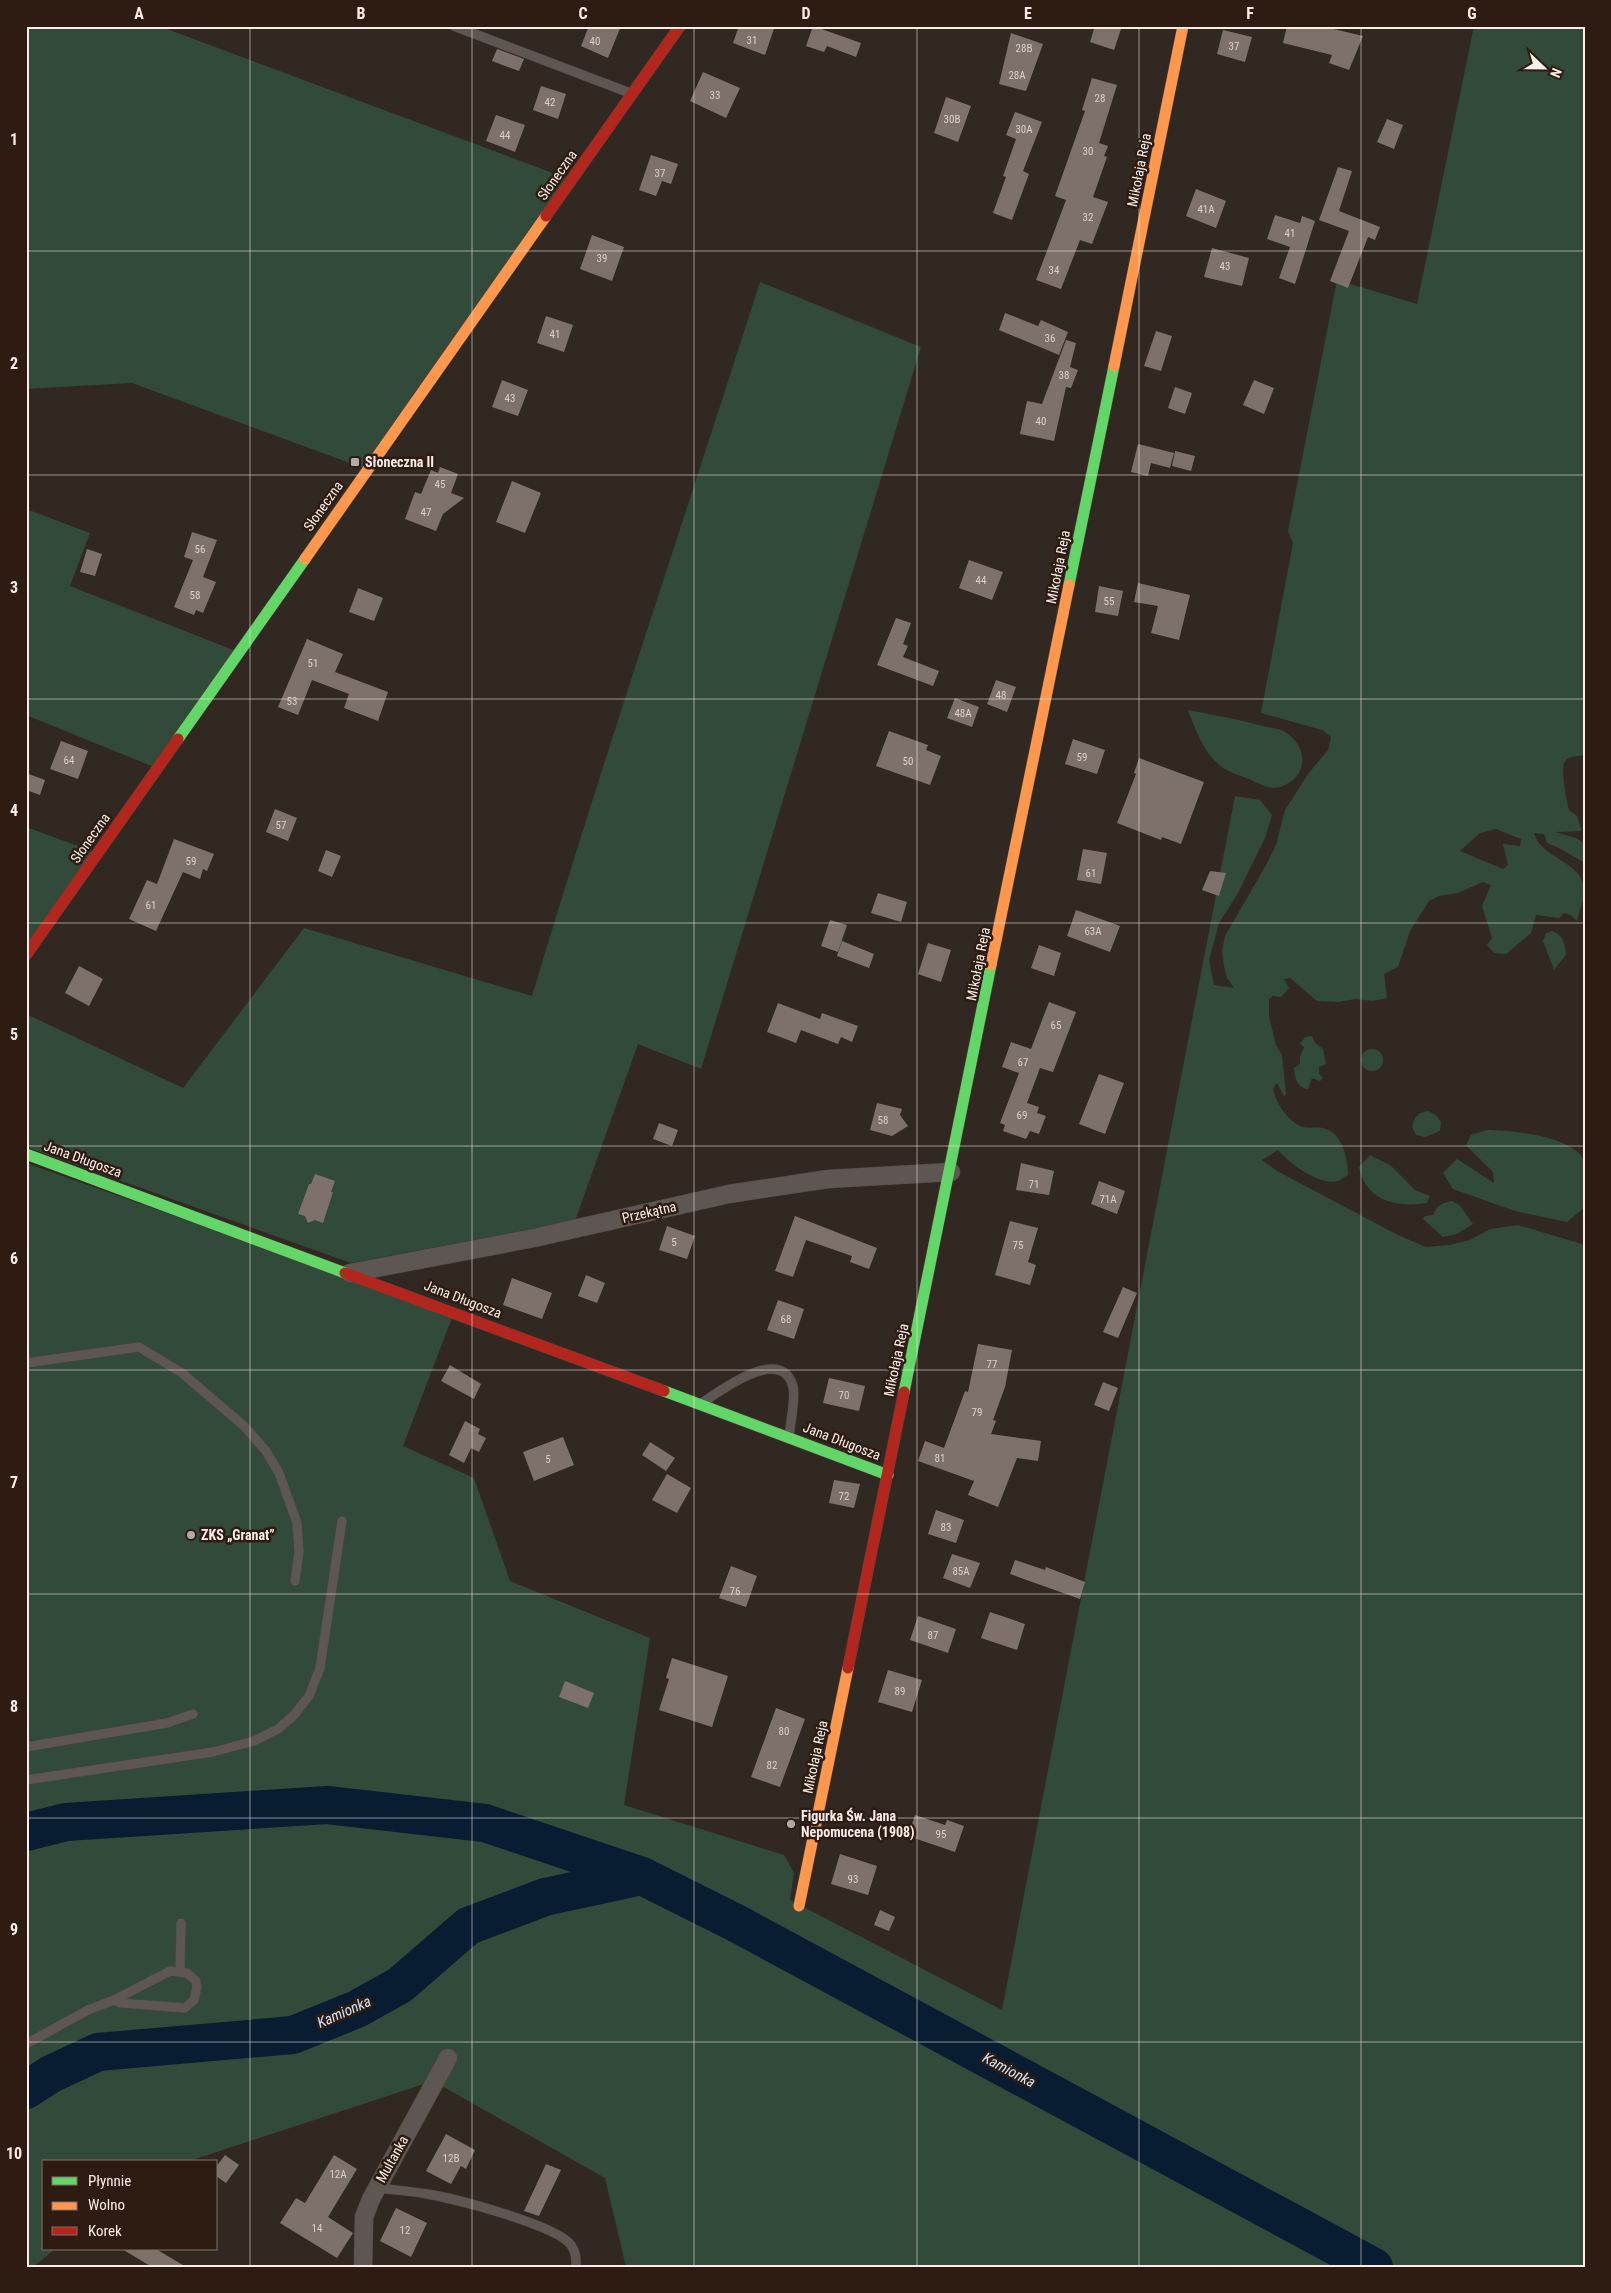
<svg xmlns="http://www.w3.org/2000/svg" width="1611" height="2293" viewBox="0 0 1611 2293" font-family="'Roboto Condensed',sans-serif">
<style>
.green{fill:#324a39;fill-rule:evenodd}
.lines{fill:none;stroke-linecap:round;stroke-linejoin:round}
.river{stroke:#081c32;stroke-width:38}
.building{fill:#7e716c}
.lane-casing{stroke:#4e4541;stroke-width:10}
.street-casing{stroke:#4e4541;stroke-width:19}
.fast-casing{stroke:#4e4541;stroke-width:12}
.slow-casing{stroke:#4e4541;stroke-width:12}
.jam-casing{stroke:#4e4541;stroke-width:12}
.lane{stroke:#5e5652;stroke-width:9}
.street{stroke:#5e5652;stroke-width:18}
.fast{stroke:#63d668;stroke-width:11}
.slow{stroke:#ff974d;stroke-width:11}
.jam{stroke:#b3261e;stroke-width:11}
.grid{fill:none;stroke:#fbeee8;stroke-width:1;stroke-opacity:0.55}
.poi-dot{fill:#b5a9a3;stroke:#2e1c13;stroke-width:2}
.labels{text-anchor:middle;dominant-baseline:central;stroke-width:5;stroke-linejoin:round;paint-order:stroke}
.number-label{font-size:11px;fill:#dccfc9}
.street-label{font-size:14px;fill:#fbeee8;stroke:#2e1c13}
.poi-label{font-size:14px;font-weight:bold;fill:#fbeee8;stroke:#2e1c13;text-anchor:start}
.water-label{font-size:15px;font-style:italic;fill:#d0e2f7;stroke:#2e1c13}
.neatline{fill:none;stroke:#fbeee8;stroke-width:2}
.grid-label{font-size:16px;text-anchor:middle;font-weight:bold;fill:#fbeee8}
</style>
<rect width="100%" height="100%" fill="#322822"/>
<path class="green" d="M26 26H159L574 181 369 470 132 383 26 389Z
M1474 26H1585V755C1580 756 1569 756 1566 760 1559 766 1567 801 1569 810L1577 816 1582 831 1555 832 1576 838 1585 844V863L1559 848 1547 843 1544 834 1534 833C1541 858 1578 860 1584 886 1586 896 1579 911 1577 921L1571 915 1564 913 1559 918 1536 915 1531 933 1506 954 1494 953 1487 945 1492 938 1482 906 1491 885 1483 882 1458 893 1439 896 1429 901 1410 931 1398 967 1384 974 1387 998 1373 1001 1355 999 1339 1002 1317 1001 1290 978 1284 979 1289 988 1281 997 1273 996 1269 999V1017L1276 1045 1282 1055 1286 1095 1284 1096 1277 1083 1273 1089C1276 1103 1288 1122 1303 1127 1310 1129 1318 1126 1326 1129 1343 1135 1348 1159 1348 1175 1345 1176 1341 1180 1338 1181 1319 1186 1289 1163 1278 1150L1262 1160 1277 1171 1398 1235 1426 1247 1450 1245 1470 1240 1490 1229 1518 1225 1585 1245V2267H1228L1222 2263 1227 2267H626L605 2178 433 2081 186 2162H44V2249H55L33 2267H26V1163L453 1315 403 1446 474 1478 510 1581 650 1638 624 1805 784 1855 794 1873 790 1900 1002 2010 1235 796 1260 800 1272 815 1265 838 1238 893 1219 923 1209 960 1214 985 1234 988 1227 978 1224 966 1222 951 1225 936 1266 865 1276 845 1285 810 1308 774 1328 750 1331 737 1322 730 1261 713 1293 543 1288 531 1337 280 1417 304ZM1496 829 1521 839 1520 846 1503 844 1508 865 1503 869 1460 851 1480 833Z
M760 282 921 347 701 1069 638 1044 575 1221 351 1263 26 1147V1014L183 1088 304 928 532 996C604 756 684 520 760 282Z
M26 509 90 533 70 586 241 653 159 769 26 715Z
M1188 710C1213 715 1238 719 1263 726 1269 728 1279 728 1285 732 1309 747 1309 777 1280 787 1270 790 1260 784 1251 780 1242 776 1231 773 1223 768 1204 754 1196 731 1188 710Z
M26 827 100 854 26 959Z
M1552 931C1563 935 1565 943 1566 955L1554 970 1543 941 1546 933Z
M1312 1036 1315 1043 1323 1049 1326 1064 1319 1067V1074L1323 1078 1320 1081 1312 1078 1308 1089C1297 1088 1295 1078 1294 1068L1300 1064V1057L1304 1047 1300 1044 1305 1037Z
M1361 1060a11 11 0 1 1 22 0a11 11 0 1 1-22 0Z
M1428 1111 1436 1115 1441 1122 1440 1131 1425 1137 1416 1135 1412 1127 1415 1118 1420 1113Z
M1487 1130C1510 1130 1579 1136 1585 1164 1588 1177 1585 1193 1585 1207L1567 1222 1515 1211 1453 1189 1443 1173 1457 1159 1494 1183 1493 1172 1466 1145 1471 1135Z
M1370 1155 1390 1165 1415 1190 1430 1196 1427 1203C1396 1208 1366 1201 1359 1167Z
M1453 1201 1460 1206 1473 1224 1457 1234 1443 1237 1423 1219 1425 1216 1433 1215C1438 1204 1442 1203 1453 1201Z"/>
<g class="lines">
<path class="river" d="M26 1832 66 1822 327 1805 485 1823 642 1876
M26 2090 51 2074 98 2052 293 2035 357 2009 400 1985 468 1926 545 1897 642 1876 734 1922 1374 2267"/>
</g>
<path class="building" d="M589 26H621L608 58 581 46Z
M739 26H775L765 55 733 43Z
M813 26 861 43 856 57 827 46 824 52 806 46Z
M1095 26H1122L1114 50 1090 42Z
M1287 26H1321L1363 36 1349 70 1329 63 1332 55 1283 43Z
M1223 30 1252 37 1245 62 1217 54Z
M1011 33 1043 44 1026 91 999 84Z
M497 49 524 59 519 71 492 61Z
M703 72 740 88 726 118 690 101Z
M1092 78 1117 85 1099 143 1108 146 1104 156 1107 157 1093 197 1108 202 1092 244 1080 240 1061 289 1036 280 1066 200 1055 196 1085 111 1082 110Z
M541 86 566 94 558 119 533 110Z
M946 97 971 106 958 142 934 133Z
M1015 112 1042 122 1023 171 1029 174 1012 220 993 213 1006 177 1003 176 1016 139 1006 135Z
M496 115 525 125 515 152 486 141Z
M1387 119 1403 125 1394 149 1377 142Z
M651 155 678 164 671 184 662 181 656 196 639 190Z
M1338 167 1352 171 1339 211 1380 227 1375 240 1368 237 1348 288 1330 281 1349 231 1319 220Z
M1196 189 1226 201 1216 228 1186 216Z
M1275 215 1300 223 1302 216 1315 221 1295 284 1279 278 1290 247 1267 239Z
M592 235 624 247 612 281 580 269Z
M1212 248 1249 258 1242 286 1204 277Z
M1005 313 1038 326 1041 320 1068 332 1059 355 999 330Z
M546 316 573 325 564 352 537 343Z
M1156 331 1172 336 1161 371 1144 366Z
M1066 340 1076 343 1070 367 1078 370 1071 388 1066 387 1054 441 1020 434 1027 401 1042 404Z
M502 380 528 390 518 416 492 407Z
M1254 380 1274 388 1264 414 1243 405Z
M1175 387 1192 393 1185 414 1168 408Z
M1138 444 1174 453 1170 468 1151 463 1148 476 1131 472Z
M1175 451 1195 456 1191 471 1172 466Z
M440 467 458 474 451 493 464 498 443 514 436 531 405 519 415 492 421 494 431 470 438 473Z
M512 481 541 493 525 533 496 522Z
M192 532 217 540 203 577 216 582 203 613 196 610 194 615 174 607 193 560 184 557Z
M87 549 102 554 95 576 80 572Z
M969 560 1003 572 992 600 959 588Z
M1138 583 1190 595 1179 640 1151 633 1158 606 1134 602Z
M1099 586 1123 591 1118 616 1095 612Z
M358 588 383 598 374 621 349 612Z
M896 618 911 623 903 644 908 646 903 657 939 671 933 686 877 665Z
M307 639 343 654 335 672 388 692 378 721 344 708 349 694 312 680 298 715 278 707Z
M996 680 1016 687 1007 712 987 704Z
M955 698 979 707 972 727 947 718Z
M889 731 928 745 926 750 941 756 930 785 876 766Z
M1073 739 1105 750 1097 774 1065 764Z
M61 741 88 751 78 779 50 769Z
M1139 758 1204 782 1181 844 1162 837 1161 840 1117 823 1136 774 1134 773Z
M26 773 45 780 40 795 26 790Z
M275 809 297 818 288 841 266 832Z
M174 839 214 854 207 871 203 869 200 879 183 872 156 931 129 919 147 880 157 884Z
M1083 849 1107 853 1101 884 1077 880Z
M326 850 341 856 332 877 318 871Z
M1210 871 1226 873 1219 896 1202 890Z
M878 893 907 902 901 922 871 913Z
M1076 910 1120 926 1110 952 1067 936Z
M830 920 847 925 838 952 821 946Z
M842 941 874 954 869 968 837 956Z
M928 943 951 950 941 982 918 974Z
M1039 945 1061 953 1054 976 1031 968Z
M79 966 103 979 89 1006 65 993Z
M1049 1002 1076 1012 1053 1072 1040 1068 1027 1103 1039 1107 1037 1113 1046 1116 1039 1134 1030 1131 1026 1139 1003 1131 1005 1125 1000 1123 1019 1073 1002 1067 1011 1042 1031 1049Z
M778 1003 820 1019 822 1013 858 1026 852 1042 841 1037 838 1044 801 1030 796 1043 767 1032Z
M1099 1074 1124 1083 1105 1134 1079 1124Z
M877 1103 902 1109 900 1115 908 1126 892 1136 870 1130Z
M659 1123 678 1130 672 1146 653 1139Z
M1021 1163 1054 1171 1049 1195 1016 1190Z
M315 1174 335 1181 331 1192H333L323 1223 315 1220 308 1223 305 1216 298 1214 309 1184H311Z
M1099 1181 1125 1191 1117 1214 1091 1204Z
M795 1216 877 1248 869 1269 850 1262 852 1256 806 1240 793 1277 775 1271Z
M1010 1221 1038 1228 1028 1262 1036 1265 1030 1285 995 1275Z
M667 1226 695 1236 687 1259 659 1250Z
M586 1275 605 1283 597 1303 578 1296Z
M512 1278 552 1293 542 1319 503 1305Z
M1123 1287 1137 1293 1118 1338 1103 1332Z
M778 1300 804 1309 794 1339 767 1330Z
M978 1344 1012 1350 1005 1387 993 1420 996 1421 991 1434 1041 1441 1038 1461 1017 1458 998 1507 968 1495 974 1481 918 1461 925 1441 944 1448 965 1391 968 1392Z
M450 1365 481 1384 474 1399 441 1381Z
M829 1378 865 1386 859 1411 823 1403Z
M1103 1382 1118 1388 1109 1411 1094 1405Z
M465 1421 480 1429 478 1434 486 1438 479 1452 471 1448 464 1463 449 1455Z
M563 1437 574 1465 534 1481 523 1452Z
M650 1442 675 1458 666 1471 642 1455Z
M667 1474 691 1488 677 1513 652 1500Z
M834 1480 860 1484 854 1508 829 1503Z
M936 1510 964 1520 956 1543 928 1534Z
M952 1554 980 1563 970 1588 943 1578Z
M1015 1560 1045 1570 1046 1567 1085 1582 1080 1599 1010 1574Z
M731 1566 757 1576 746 1607 719 1598Z
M990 1612 1025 1624 1017 1650 981 1638Z
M918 1616 956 1629 948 1653 910 1640Z
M672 1658 728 1676 712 1727 659 1710 669 1679 666 1678Z
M888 1670 922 1680 912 1712 878 1702Z
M565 1681 594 1693 588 1708 559 1697Z
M776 1708 805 1719 780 1787 751 1777Z
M915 1815 945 1825 947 1820 964 1826 955 1852 908 1836Z
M840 1854 877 1866 868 1895 831 1884Z
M880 1910 895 1917 889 1931 874 1925Z
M446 2134 475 2150 466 2169 461 2166 451 2184 426 2171Z
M225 2155 239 2165 226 2183 216 2176V2167Z
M334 2155 357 2169 328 2217 353 2233 337 2258 280 2223 296 2198 305 2203Z
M546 2164 561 2170 539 2216 524 2211Z
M396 2208 427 2223 411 2257 380 2241Z
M122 2249H156L186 2267H152Z"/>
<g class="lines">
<defs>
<path id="lane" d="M454 26 630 93
M26 1363 139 1347 182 1373 244 1426 266 1451 279 1473 297 1523 299 1552 295 1581
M702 1403C721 1390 783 1344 793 1387 796 1397 790 1425 789 1437
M26 1747 167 1723 193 1714
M26 1780 213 1752 254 1741 278 1729 294 1715 309 1696 320 1668 342 1521
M180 1971 181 1923
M26 2044 88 2010 114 2000 170 1971 187 1973 196 1981 197 1987 194 2000 185 2008 121 2003 114 2000
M377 2188C393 2190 410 2191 427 2194 453 2198 557 2225 571 2245 576 2252 576 2258 576 2267"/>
<path id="street" d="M350 1273 534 1238 729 1194 828 1179 951 1172
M363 2267 364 2217 371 2199 448 2058"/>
<path id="fast" d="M1069 585 1114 366
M178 739 305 559
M26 1154 345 1273
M664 1391 888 1475
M904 1392 991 965"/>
<path id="slow" d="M1114 366 1183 26
M305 559 546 216
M991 965 1069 585
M799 1906 848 1668"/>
<path id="jam" d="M546 216 680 26
M26 955 178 739
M345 1273 664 1391
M848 1668 904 1392"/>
</defs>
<use href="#lane" class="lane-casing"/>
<use href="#street" class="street-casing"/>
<use href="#fast" class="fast-casing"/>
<use href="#slow" class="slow-casing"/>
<use href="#jam" class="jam-casing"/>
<use href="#lane" class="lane"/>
<use href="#street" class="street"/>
<use href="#fast" class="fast"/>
<use href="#slow" class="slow"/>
<use href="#jam" class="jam"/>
</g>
<path class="grid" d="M250 26V2267M472 26V2267M694 26V2267M917 26V2267M1139 26V2267M1361 26V2267M26 251H1585M26 475H1585M26 699H1585M26 923H1585M26 1146H1585M26 1370H1585M26 1594H1585M26 1818H1585M26 2042H1585"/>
<g class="poi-dot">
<rect x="350" y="457" width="10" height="10" rx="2.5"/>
<circle cx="191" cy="1535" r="5"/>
<circle cx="791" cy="1824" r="5"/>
</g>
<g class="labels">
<g class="number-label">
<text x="752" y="40">31</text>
<text x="595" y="41">40</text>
<text x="1234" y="46">37</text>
<text x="1024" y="48">28B</text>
<text x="1017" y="75">28A</text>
<text x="715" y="95">33</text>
<text x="1100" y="98">28</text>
<text x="550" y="102">42</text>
<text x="952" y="119">30B</text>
<text x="1024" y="129">30A</text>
<text x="505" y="135">44</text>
<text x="1088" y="151">30</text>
<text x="660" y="173">37</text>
<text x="1206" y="209">41A</text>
<text x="1088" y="217">32</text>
<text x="1290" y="233">41</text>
<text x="602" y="258">39</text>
<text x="1225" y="266">43</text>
<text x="1054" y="270">34</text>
<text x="555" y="334">41</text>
<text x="1050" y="338">36</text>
<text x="1064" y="375">38</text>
<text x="510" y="398">43</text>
<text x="1041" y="421">40</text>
<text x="440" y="484">45</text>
<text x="426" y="512">47</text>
<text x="200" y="549">56</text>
<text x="981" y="580">44</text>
<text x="195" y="595">58</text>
<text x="1109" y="601">55</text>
<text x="313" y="663">51</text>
<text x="1001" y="695">48</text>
<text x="292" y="701">53</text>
<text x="963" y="713">48A</text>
<text x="1082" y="757">59</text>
<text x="69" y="760">64</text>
<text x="908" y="761">50</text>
<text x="281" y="825">57</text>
<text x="191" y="861">59</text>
<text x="1091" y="873">61</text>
<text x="151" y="905">61</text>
<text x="1093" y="931">63A</text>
<text x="1056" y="1025">65</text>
<text x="1023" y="1062">67</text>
<text x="1022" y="1115">69</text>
<text x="883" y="1120">58</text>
<text x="1034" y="1184">71</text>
<text x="1108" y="1199">71A</text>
<text x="674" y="1242">5</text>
<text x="1018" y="1245">75</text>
<text x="786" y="1319">68</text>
<text x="992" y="1364">77</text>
<text x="844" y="1395">70</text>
<text x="977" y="1412">79</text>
<text x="940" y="1458">81</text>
<text x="548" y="1459">5</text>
<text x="844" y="1496">72</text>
<text x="946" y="1527">83</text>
<text x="961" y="1571">85A</text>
<text x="735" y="1591">76</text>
<text x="933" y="1635">87</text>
<text x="900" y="1691">89</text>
<text x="784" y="1731">80</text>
<text x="772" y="1765">82</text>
<text x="941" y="1834">95</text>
<text x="853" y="1879">93</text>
<text x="451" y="2158">12B</text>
<text x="338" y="2174">12A</text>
<text x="317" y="2228">14</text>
<text x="405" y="2230">12</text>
</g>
<g class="street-label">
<text transform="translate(1139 170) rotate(-79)">Mikołaja Reja</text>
<text transform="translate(557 175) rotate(-55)">Słoneczna</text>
<text transform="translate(323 506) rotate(-55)">Słoneczna</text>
<text transform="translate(1058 567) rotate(-79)">Mikołaja Reja</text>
<text transform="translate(90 838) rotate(-55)">Słoneczna</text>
<text transform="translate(978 964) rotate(-79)">Mikołaja Reja</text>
<text transform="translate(83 1159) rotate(20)">Jana Długosza</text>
<text transform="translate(649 1212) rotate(-13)">Przekątna</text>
<text transform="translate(463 1299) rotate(21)">Jana Długosza</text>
<text transform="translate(896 1360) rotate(-78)">Mikołaja Reja</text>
<text transform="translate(842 1441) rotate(21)">Jana Długosza</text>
<text transform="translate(815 1757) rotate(-78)">Mikołaja Reja</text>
<text transform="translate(392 2159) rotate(-61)">Multanka</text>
</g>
<g class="poi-label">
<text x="365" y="462">Słoneczna II</text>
<text x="201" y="1535">ZKS „Granat”</text>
<text x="801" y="1816">Figurka Św. Jana<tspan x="801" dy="16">Nepomucena (1908)</tspan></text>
</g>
<g class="water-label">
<text transform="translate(344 2012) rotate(-24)">Kamionka</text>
<text transform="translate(1009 2070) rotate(28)">Kamionka</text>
</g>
</g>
<rect width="1611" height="2293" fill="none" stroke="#2e1c13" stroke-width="55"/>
<rect x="42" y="2160" width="175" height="90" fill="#2e1c13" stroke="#807068"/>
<rect x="52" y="2177" width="25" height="8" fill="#63d668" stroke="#807068"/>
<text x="88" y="2186" font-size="15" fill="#fbeee8">Płynnie</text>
<rect x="52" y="2202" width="25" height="8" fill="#ff974d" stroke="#807068"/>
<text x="88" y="2210" font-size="15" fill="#fbeee8">Wolno</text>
<rect x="52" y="2227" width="25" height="8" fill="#b3261e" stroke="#807068"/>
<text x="88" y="2236" font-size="15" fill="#fbeee8">Korek</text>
<g transform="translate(1544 68) rotate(112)" stroke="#2e1c13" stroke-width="4" paint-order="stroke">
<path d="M0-4L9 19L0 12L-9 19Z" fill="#fbeee8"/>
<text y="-8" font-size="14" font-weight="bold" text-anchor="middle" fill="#fbeee8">N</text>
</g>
<rect x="28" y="28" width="1556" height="2238" class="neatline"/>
<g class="grid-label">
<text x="139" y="19">A</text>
<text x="361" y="19">B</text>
<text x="583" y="19">C</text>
<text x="806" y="19">D</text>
<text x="1028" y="19">E</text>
<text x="1250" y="19">F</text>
<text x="1472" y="19">G</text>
<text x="14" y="145">1</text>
<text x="14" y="369">2</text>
<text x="14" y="593">3</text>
<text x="14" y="816">4</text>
<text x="14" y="1040">5</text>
<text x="14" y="1264">6</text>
<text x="14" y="1488">7</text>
<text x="14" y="1712">8</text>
<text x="14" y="1935">9</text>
<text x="14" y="2159">10</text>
</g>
</svg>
